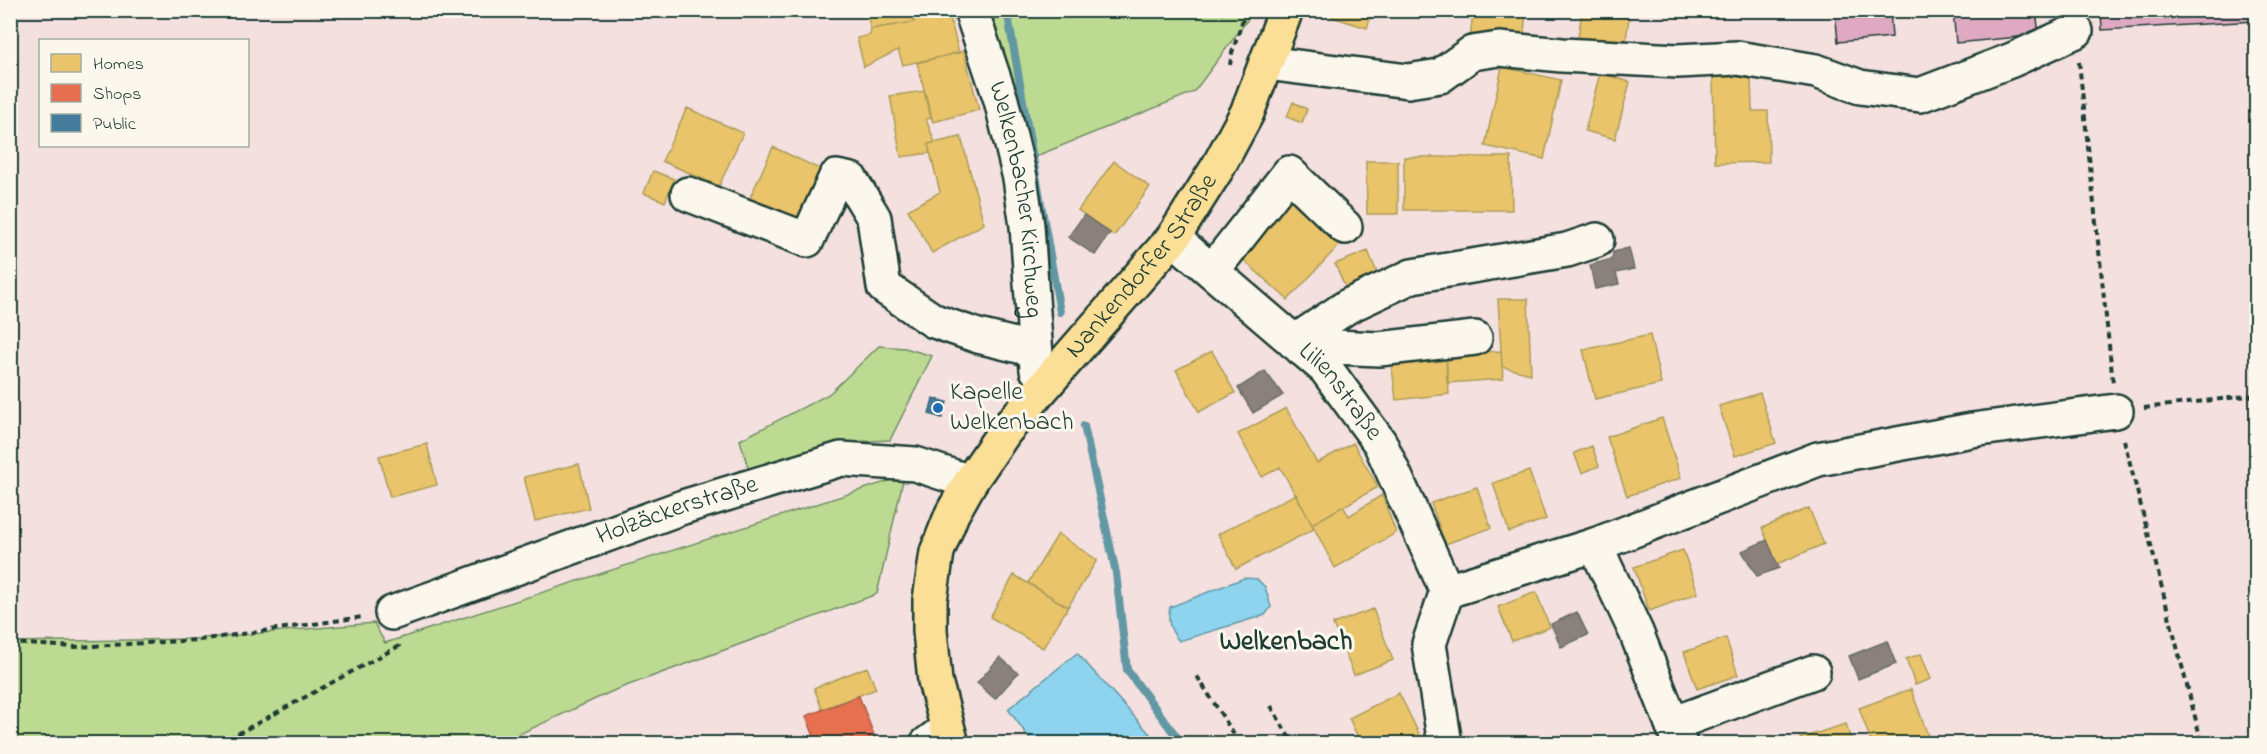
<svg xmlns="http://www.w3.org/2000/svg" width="2267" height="754" viewBox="0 0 2267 754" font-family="'Indie Flower',sans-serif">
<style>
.green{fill:#bdda92;stroke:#6e8c63;stroke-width:1.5}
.water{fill:#8ed4ef;stroke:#6298a4;stroke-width:1.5}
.homes{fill:#e9c46a;stroke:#ac9c5a;stroke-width:1.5}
.shops{fill:#e76f51;stroke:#ab6048;stroke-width:1.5}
.public{fill:#457b9d;stroke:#3a687e;stroke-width:1.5}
.industry{fill:#8a817c;stroke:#6a6d66;stroke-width:1.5}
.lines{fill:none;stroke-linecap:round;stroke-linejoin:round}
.stream{stroke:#6298a4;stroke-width:8}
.building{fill:#dfa9c2;stroke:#1f3d34;stroke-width:1.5}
.minor-casing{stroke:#1f3d34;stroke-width:38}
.major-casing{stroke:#1f3d34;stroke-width:38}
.path{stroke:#1f3d34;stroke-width:4;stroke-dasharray:6 4.5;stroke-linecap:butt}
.minor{stroke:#fbf7ec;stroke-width:33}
.major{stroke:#fbdf96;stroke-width:33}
.poi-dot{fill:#1f6fb2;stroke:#fbf7ec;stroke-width:2}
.labels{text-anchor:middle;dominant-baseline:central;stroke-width:6;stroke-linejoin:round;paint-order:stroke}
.street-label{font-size:26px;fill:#1f3d34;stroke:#fbf7ec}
.poi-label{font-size:26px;fill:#1f3d34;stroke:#fbf7ec;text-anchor:start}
.quarter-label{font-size:28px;font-weight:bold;fill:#1f3d34;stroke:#fbf7ec}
</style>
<rect width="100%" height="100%" fill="#f3e0df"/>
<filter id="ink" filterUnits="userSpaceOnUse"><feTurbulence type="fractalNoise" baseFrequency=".0167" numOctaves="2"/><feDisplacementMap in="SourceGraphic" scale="12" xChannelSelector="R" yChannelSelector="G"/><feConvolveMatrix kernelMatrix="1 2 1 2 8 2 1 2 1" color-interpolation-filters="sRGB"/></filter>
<g filter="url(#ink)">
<path class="green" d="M983 11H1254L1194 92 1029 159Z
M879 346 905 348 932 356 890 440 850 442 772 474H750L740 440 829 394Z
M904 476 877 594 615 690 500 743H11L10 642 193 639 374 623 385 643Z"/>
<path class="water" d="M1244 578 1257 579 1265 587 1271 607 1265 615 1179 641C1170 630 1167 622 1170 607Z
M1077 653 1158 743H1033L1008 709Z"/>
<path class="homes" d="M867 10H913L914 22 870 29Z
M913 10H948L959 53 903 65 898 50 864 67 857 38 870 35 871 29 914 22Z
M1334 10H1373L1367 28 1332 17Z
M1473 10H1526L1523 45 1470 41Z
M1582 11 1629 18 1625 46 1578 38Z
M964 51 979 110 933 122 917 63Z
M1502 67 1561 80 1544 159 1485 146Z
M1600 73 1630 82 1615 139 1585 131Z
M1751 76 1752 111H1768L1769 162 1715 163 1713 77Z
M924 91 931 118 926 119 935 143 928 144 930 153 901 157 890 96Z
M1293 102 1307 109 1302 123 1287 117Z
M687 108 743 133 719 186 662 161Z
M961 137 984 224 932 253 908 210 940 192 928 144Z
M773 147 824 171 800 223 749 200Z
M1404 157H1511L1512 210H1404Z
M1114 161 1150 187 1114 236 1078 210Z
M1366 161H1398V214H1367Z
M653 171 674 179 665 202 644 193Z
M1290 197 1341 243 1288 300 1238 255Z
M1368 251 1378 275 1346 289 1335 264Z
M1498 299H1528L1531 374 1502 367Z
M1650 335 1661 384 1595 399 1583 350Z
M1212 351 1235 393 1199 412 1176 370Z
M1501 351 1503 379 1447 383 1446 354Z
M1446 354 1449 394 1396 400 1391 360Z
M1760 393 1776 443 1735 456 1719 406Z
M1286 408 1317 463 1353 443 1378 487 1312 524 1280 467 1262 477 1238 434Z
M1662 418 1681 478 1627 496 1607 437Z
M427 444 437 485 390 497 379 456Z
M1592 446 1599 466 1582 473 1574 453Z
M579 464 589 508 535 521 524 477Z
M1529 471 1546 519 1509 532 1493 483Z
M1477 487 1491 528 1445 544 1431 503Z
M1296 494 1314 529 1236 569 1218 534Z
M1382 495 1396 533 1335 568 1312 524 1343 506 1349 516Z
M1809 508 1824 544 1777 564 1762 528Z
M1058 534 1097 560 1068 607 1028 583Z
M1683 550 1698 593 1649 611 1634 567Z
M1014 575 1068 607 1043 648 990 617Z
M1536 592 1550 627 1512 641 1498 607Z
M1373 609 1393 660 1354 675 1333 624Z
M1726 638 1738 675 1697 689 1684 652Z
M1921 654 1931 679 1915 685 1906 659Z
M867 667 876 689 822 709 814 688Z
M1911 689 1931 744H1872L1859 708Z
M1399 693 1424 744H1361L1349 718Z
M1846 724 1852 744H1803L1801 738Z"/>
<path class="shops" d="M859 696 876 740 866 744H817L806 716Z"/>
<path class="public" d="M933 398 947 402 942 418 929 414Z"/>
<path class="industry" d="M1084 215 1110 233 1095 255 1068 237Z
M1629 248 1634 269 1616 273 1619 284 1595 289 1590 265 1612 259 1613 252Z
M1265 371 1283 395 1253 413 1238 388Z
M1767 540 1779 568 1757 576 1742 551Z
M1577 612 1588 635 1561 647 1551 624Z
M1887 641 1896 664 1858 679 1849 656Z
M1000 657 1018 673 995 699 977 683Z"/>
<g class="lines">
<path class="stream" d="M1007 10 1060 312
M1084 426 1116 573 1127 670 1182 744"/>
</g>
<path class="building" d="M1835 10H1890L1892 37 1838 42Z
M1953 10H2036L2039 35 1956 43Z
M2101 10H2256V21L2102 30Z"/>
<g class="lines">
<defs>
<g id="minor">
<path id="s1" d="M971 10 1001 100 1020 178 1027 226 1037 370"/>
<path d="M1266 63 1408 81 1440 76 1472 53 1499 49 1562 55 1678 61 1737 58 1816 71 1860 87 1920 95 2012 60 2076 31"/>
<path d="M688 194 807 240 836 177 851 180 874 218 884 287 934 321 978 336 1035 350"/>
<path id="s2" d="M1173 238 1326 369 1380 443 1447 591 1429 644 1445 744"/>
<path d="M1212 271 1289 173 1345 227"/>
<path d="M1294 342 1348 306 1412 276 1567 250 1597 240"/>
<path d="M1302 349 1334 347 1379 349 1475 338"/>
<path d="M1595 545 1818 459 1972 430 2116 411"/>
<path d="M1447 591 1595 545 1636 632 1680 744"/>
<path id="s3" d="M392 613 683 507 841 459 915 464 970 482"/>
<path d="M1672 724 1813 672"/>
<path d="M927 744 947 729"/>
</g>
<g id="major">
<path id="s4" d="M952 744 935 681 930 631V600L937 552 952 514 970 482 1005 431 1173 238 1218 167 1247 113 1286 10"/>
</g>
</defs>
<use href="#minor" class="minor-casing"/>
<use href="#major" class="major-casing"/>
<path class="path" d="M2079 62 2113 383
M1230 65 1232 53 1246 10
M2144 408 2256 395
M2124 440 2202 744
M10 643 75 647 199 640 363 617
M1197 676 1240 744
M1271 706 1293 744
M219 744 399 646 398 642"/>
<use href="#minor" class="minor"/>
<use href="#major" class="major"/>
</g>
</g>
<circle class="poi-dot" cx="938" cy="408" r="6"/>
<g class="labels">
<g class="street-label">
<text stroke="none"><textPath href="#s1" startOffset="196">Welkenbacher Kirchweg</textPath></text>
<text stroke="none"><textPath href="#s4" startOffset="549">Nankendorfer Straße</textPath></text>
<text stroke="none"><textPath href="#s2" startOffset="228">Lilienstraße</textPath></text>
<text stroke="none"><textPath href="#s3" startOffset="303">Holzäckerstraße</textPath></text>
</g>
<g class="poi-label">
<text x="950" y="393">Kapelle<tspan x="950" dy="30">Welkenbach</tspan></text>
</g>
<g class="quarter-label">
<text x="1286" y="642">Welkenbach</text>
</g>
</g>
<rect width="2267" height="754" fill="none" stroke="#fbf7ec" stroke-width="36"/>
<rect x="18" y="18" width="2231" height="718" fill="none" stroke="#1f3d34" stroke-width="2" filter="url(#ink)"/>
<rect x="39" y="39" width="210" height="108" fill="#fbf7ec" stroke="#a3ada2" stroke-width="1.5"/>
<rect x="51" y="54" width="30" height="18" fill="#e9c46a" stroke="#a3ada2" stroke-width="1.5"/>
<text x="93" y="69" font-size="18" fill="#1f3d34">Homes</text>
<rect x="51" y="84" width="30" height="18" fill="#e76f51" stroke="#a3ada2" stroke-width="1.5"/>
<text x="93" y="99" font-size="18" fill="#1f3d34">Shops</text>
<rect x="51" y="114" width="30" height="18" fill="#457b9d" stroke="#a3ada2" stroke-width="1.5"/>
<text x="93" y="129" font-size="18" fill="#1f3d34">Public</text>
</svg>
